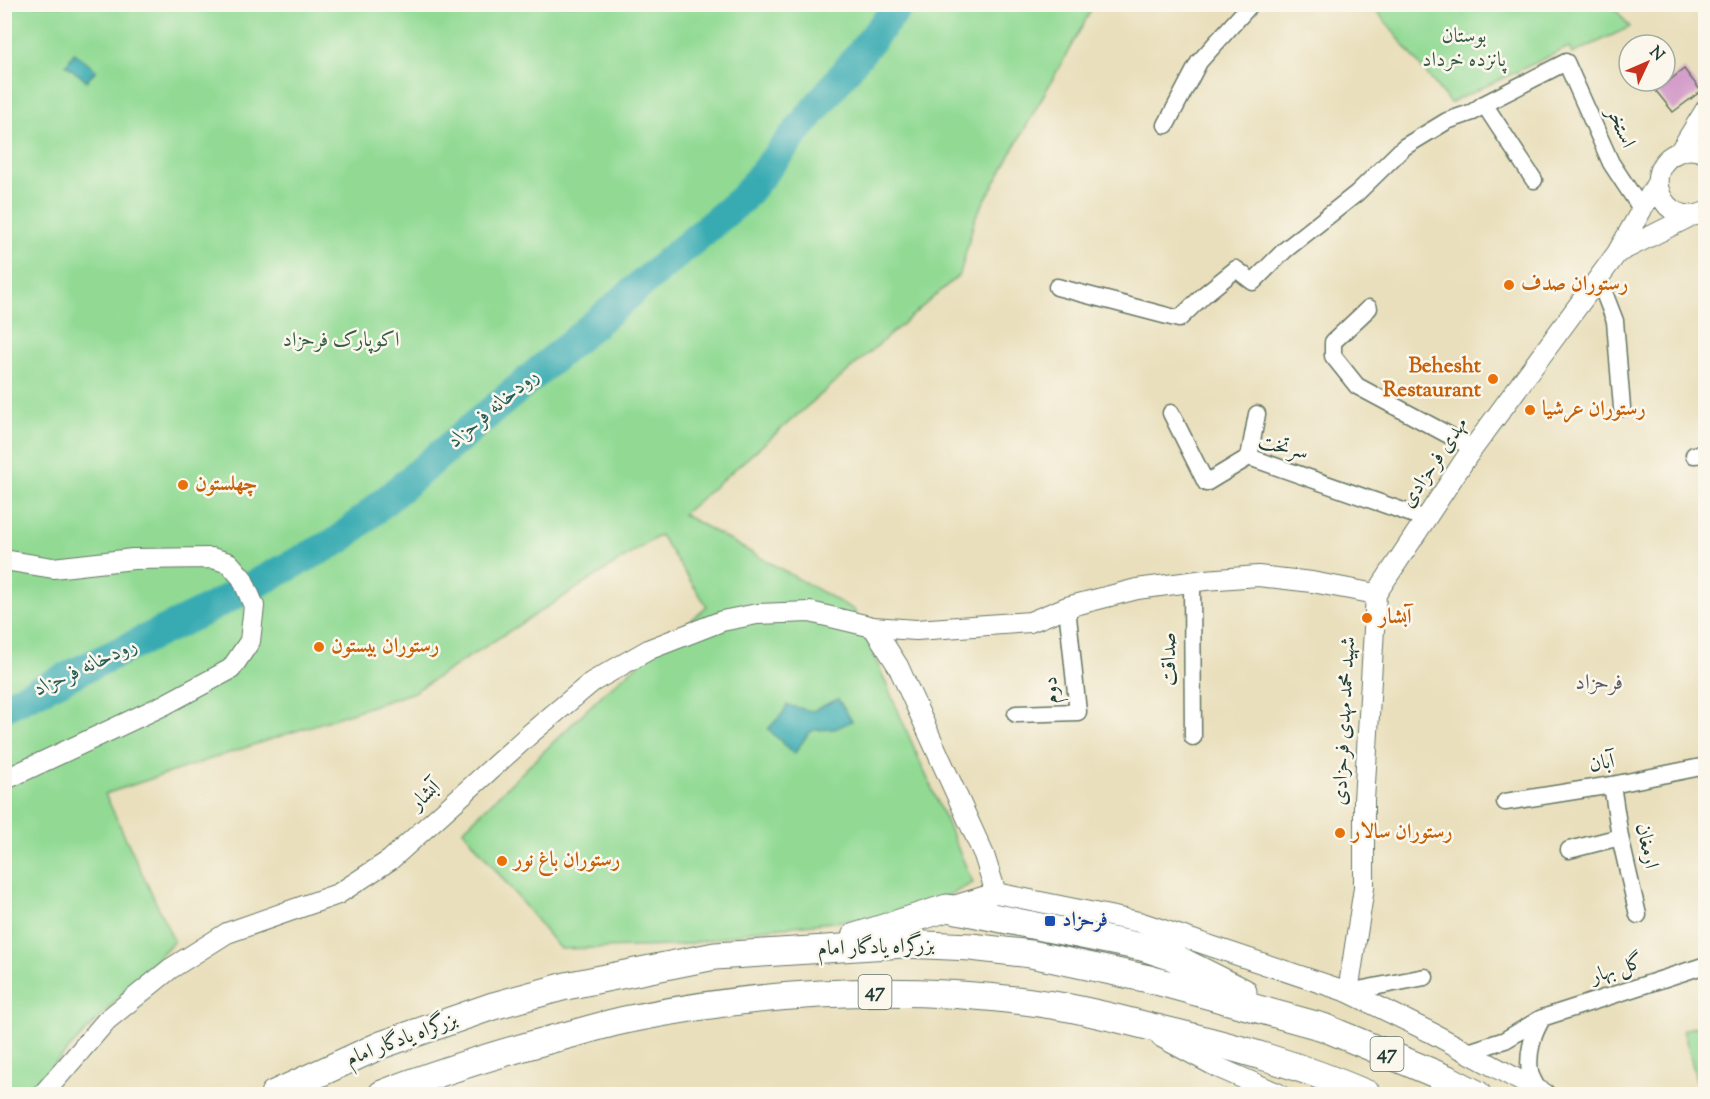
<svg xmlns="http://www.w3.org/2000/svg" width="1710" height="1099" viewBox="0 0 1710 1099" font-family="'Sorts Mill Goudy',Amiri,serif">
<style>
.green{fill:#92da94;stroke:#588c64;stroke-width:1.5}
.water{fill:#39abb2;stroke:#2c7473;stroke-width:1.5}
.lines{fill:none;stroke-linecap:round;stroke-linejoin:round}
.river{stroke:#39abb2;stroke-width:30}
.building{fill:#d298c7}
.minor-casing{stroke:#667664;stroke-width:19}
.tertiary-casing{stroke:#667664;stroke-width:22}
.trunk-casing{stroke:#667664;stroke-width:29}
.minor{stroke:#fff;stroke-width:16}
.tertiary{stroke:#fff;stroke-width:20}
.trunk{stroke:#fff;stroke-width:27}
.food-dot{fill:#e8710a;stroke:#fbf7ec;stroke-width:2}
.transit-dot{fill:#1a4fb4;stroke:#fbf7ec;stroke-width:2}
.labels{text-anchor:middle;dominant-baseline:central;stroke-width:5;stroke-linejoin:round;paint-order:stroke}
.shield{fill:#fbf7ec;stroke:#61756b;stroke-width:1.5}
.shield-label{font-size:20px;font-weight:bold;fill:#1f3d34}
.park-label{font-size:21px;fill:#365c47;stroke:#fbf7ec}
.street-label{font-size:21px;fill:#1f3d34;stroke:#fbf7ec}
.food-label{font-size:21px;font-weight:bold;fill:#c56008;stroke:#fbf7ec;text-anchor:start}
.transit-label{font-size:21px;font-weight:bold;fill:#164399;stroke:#fbf7ec;text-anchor:start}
.water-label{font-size:22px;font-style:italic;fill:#275e5a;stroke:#fbf7ec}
.neighbourhood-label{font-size:22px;fill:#5e5d67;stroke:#fbf7ec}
</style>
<rect width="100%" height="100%" fill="#fbf7ec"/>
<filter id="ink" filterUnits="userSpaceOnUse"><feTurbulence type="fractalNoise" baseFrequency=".0167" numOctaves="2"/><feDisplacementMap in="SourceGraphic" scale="12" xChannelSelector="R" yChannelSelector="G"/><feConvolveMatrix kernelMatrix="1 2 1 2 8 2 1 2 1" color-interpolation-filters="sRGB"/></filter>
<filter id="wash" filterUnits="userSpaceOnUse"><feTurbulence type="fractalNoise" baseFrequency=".008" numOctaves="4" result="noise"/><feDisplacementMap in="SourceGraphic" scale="24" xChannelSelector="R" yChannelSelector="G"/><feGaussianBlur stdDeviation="1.35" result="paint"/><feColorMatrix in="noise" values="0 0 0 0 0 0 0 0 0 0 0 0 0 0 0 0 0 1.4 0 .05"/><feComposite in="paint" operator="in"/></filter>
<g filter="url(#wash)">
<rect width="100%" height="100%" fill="#e9dfbc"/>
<path class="green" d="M5 5H1094L975 218 960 274 683 514 854 610 973 883 940 900 873 918 755 930 716 939 673 946 560 949 463 830 603 694 707 606 660 535 414 692 105 794 174 941 35 1084 13 1094H5Z
M1372 5H1612L1630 27 1572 54 1569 47 1450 103Z
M1705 1024V1083L1698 1085 1683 1030Z"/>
<path class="water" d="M74 53 96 70 87 81 66 65Z
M838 699 852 721 835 729 814 730 808 734 794 754 768 729 783 713 787 705 812 711Z"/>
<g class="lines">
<path class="river" d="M4 707 200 613 339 540 742 199 900 4"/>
</g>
<g id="blocks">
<path class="building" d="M1684 69 1701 91 1673 112 1656 91Z"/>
</g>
</g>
<g filter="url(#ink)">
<use href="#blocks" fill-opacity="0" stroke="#667664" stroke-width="1.5"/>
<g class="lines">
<defs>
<path id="minor" d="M1484 104 1534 180
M1166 125 1199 62 1251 4
M1598 277 1615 321 1622 408
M1057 287 1179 319 1205 294 1236 269 1253 282 1285 250 1357 193 1404 147 1447 121 1473 112 1484 104 1566 62 1611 163 1642 210
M1369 308 1333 342V356L1357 386 1473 448
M1171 413 1206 483 1249 457 1426 519
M1694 455 1706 454
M1249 457 1257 414
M1192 581 1193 737
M1016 714 1078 712 1067 607
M1612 785 1620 837 1638 915
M1505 802 1612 785 1706 766
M1569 850 1620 837
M1348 992 1425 977
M1468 1052 1505 1040 1542 1018 1706 965
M1538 1090C1536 1085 1531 1078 1530 1072 1527 1054 1533 1033 1542 1019"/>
<path id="tertiary" d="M1680 151 1706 109
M1706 154C1697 149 1688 148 1679 152 1637 168 1663 231 1706 212
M1617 253 1691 216
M4 560 53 568 133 559 212 558 229 563 242 578 254 606 250 641 231 669 164 705 4 780
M1376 594 1468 455 1617 253 1657 183
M873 627 898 666 984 855 996 893
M950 907 996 893 1139 922 1348 992 1432 1033 1545 1094
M1348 992 1364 888V801L1376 594
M1161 1037 1217 1067 1279 1094
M43 1094 107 1020 170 969 227 933 338 894 390 860 531 733 592 682 650 649 722 621 757 614 810 612 873 627 916 630 1030 622 1067 607 1137 589 1205 580 1258 576 1312 582 1376 594"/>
<path id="trunk" d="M855 937 947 908 1142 947 1173 957 1243 992
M274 1094 381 1045 493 1006 566 986 715 956 904 944 971 947 1031 954 1149 979 1323 1027 1450 1080 1477 1094
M382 1094C438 1072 497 1054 556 1038 581 1032 605 1024 630 1019 767 991 906 983 1045 1004 1085 1009 1125 1021 1164 1030 1235 1047 1300 1065 1367 1094"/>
</defs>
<use href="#minor" class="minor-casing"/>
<use href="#tertiary" class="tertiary-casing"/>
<use href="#trunk" class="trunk-casing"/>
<use href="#minor" class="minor"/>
<use href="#tertiary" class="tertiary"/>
<use href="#trunk" class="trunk"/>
</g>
</g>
<g class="food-dot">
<circle cx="1509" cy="285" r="6"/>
<circle cx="1493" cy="379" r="6"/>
<circle cx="1530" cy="410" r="6"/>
<circle cx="183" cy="485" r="6"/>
<circle cx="1367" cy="618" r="6"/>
<circle cx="319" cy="647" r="6"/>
<circle cx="1340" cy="833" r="6"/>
<circle cx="502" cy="861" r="6"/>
</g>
<rect class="transit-dot" x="1044" y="915" width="12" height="12" rx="3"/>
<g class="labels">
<g class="shield">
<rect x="858.5" y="975" width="33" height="34" rx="4.5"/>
<rect x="1370.5" y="1037" width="33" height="34" rx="4.5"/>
</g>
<g class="shield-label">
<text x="875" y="992">47</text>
<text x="1387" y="1054">47</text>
</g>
<g class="park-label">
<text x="1464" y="37">بوستان<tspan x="1464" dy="24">پانزده خرداد</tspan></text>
<text x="341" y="341">اکوپارک فرحزاد</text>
</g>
<g class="street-label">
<text transform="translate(1620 128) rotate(66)">استخر</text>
<text transform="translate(1283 448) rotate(14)">سرتخت</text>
<text transform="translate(1435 463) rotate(-56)">مهدی فرحزادی</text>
<text transform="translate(1170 659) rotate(-90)">صداقت</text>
<text transform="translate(1052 690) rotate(-93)">دوم</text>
<text transform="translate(1345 721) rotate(-87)">شهید محمد مهدی فرحزادی</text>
<text transform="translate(1602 764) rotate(-10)">آبان</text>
<text transform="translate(426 796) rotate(-42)">آبشار</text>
<text transform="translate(1646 846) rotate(78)">ارمغان</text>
<text transform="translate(876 948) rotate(-2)">بزرگراه یادگار امام</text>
<text transform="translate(1617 970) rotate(-18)">گل بهار</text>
<text transform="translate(402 1040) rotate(-21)">بزرگراه یادگار امام</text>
</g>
<g class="food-label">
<text x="1521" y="285">رستوران صدف</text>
<text x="1481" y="367" text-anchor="end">Behesht<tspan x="1481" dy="24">Restaurant</tspan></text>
<text x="1542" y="410">رستوران عرشیا</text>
<text x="195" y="485">چهلستون</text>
<text x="1379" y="618">آبشار</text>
<text x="331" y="647">رستوران بیستون</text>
<text x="1352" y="833">رستوران سالار</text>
<text x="514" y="861">رستوران باغ نور</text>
</g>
<g class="transit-label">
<text x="1062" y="921">فرحزاد</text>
</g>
<g class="water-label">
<text transform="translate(494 409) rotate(-40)">رودخانه فرحزاد</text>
<text transform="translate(86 668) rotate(-25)">رودخانه فرحزاد</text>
</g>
<g class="neighbourhood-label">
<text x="1599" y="684">فرحزاد</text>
</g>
</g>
<rect width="1710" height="1099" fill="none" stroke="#fbf7ec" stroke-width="24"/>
<g transform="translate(1647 63) rotate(46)"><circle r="28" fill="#fbf7ec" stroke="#a3ada2" stroke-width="1.5"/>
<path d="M0-4.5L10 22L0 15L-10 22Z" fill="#c8321e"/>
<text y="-9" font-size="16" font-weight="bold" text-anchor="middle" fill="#1f3d34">N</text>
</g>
</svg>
